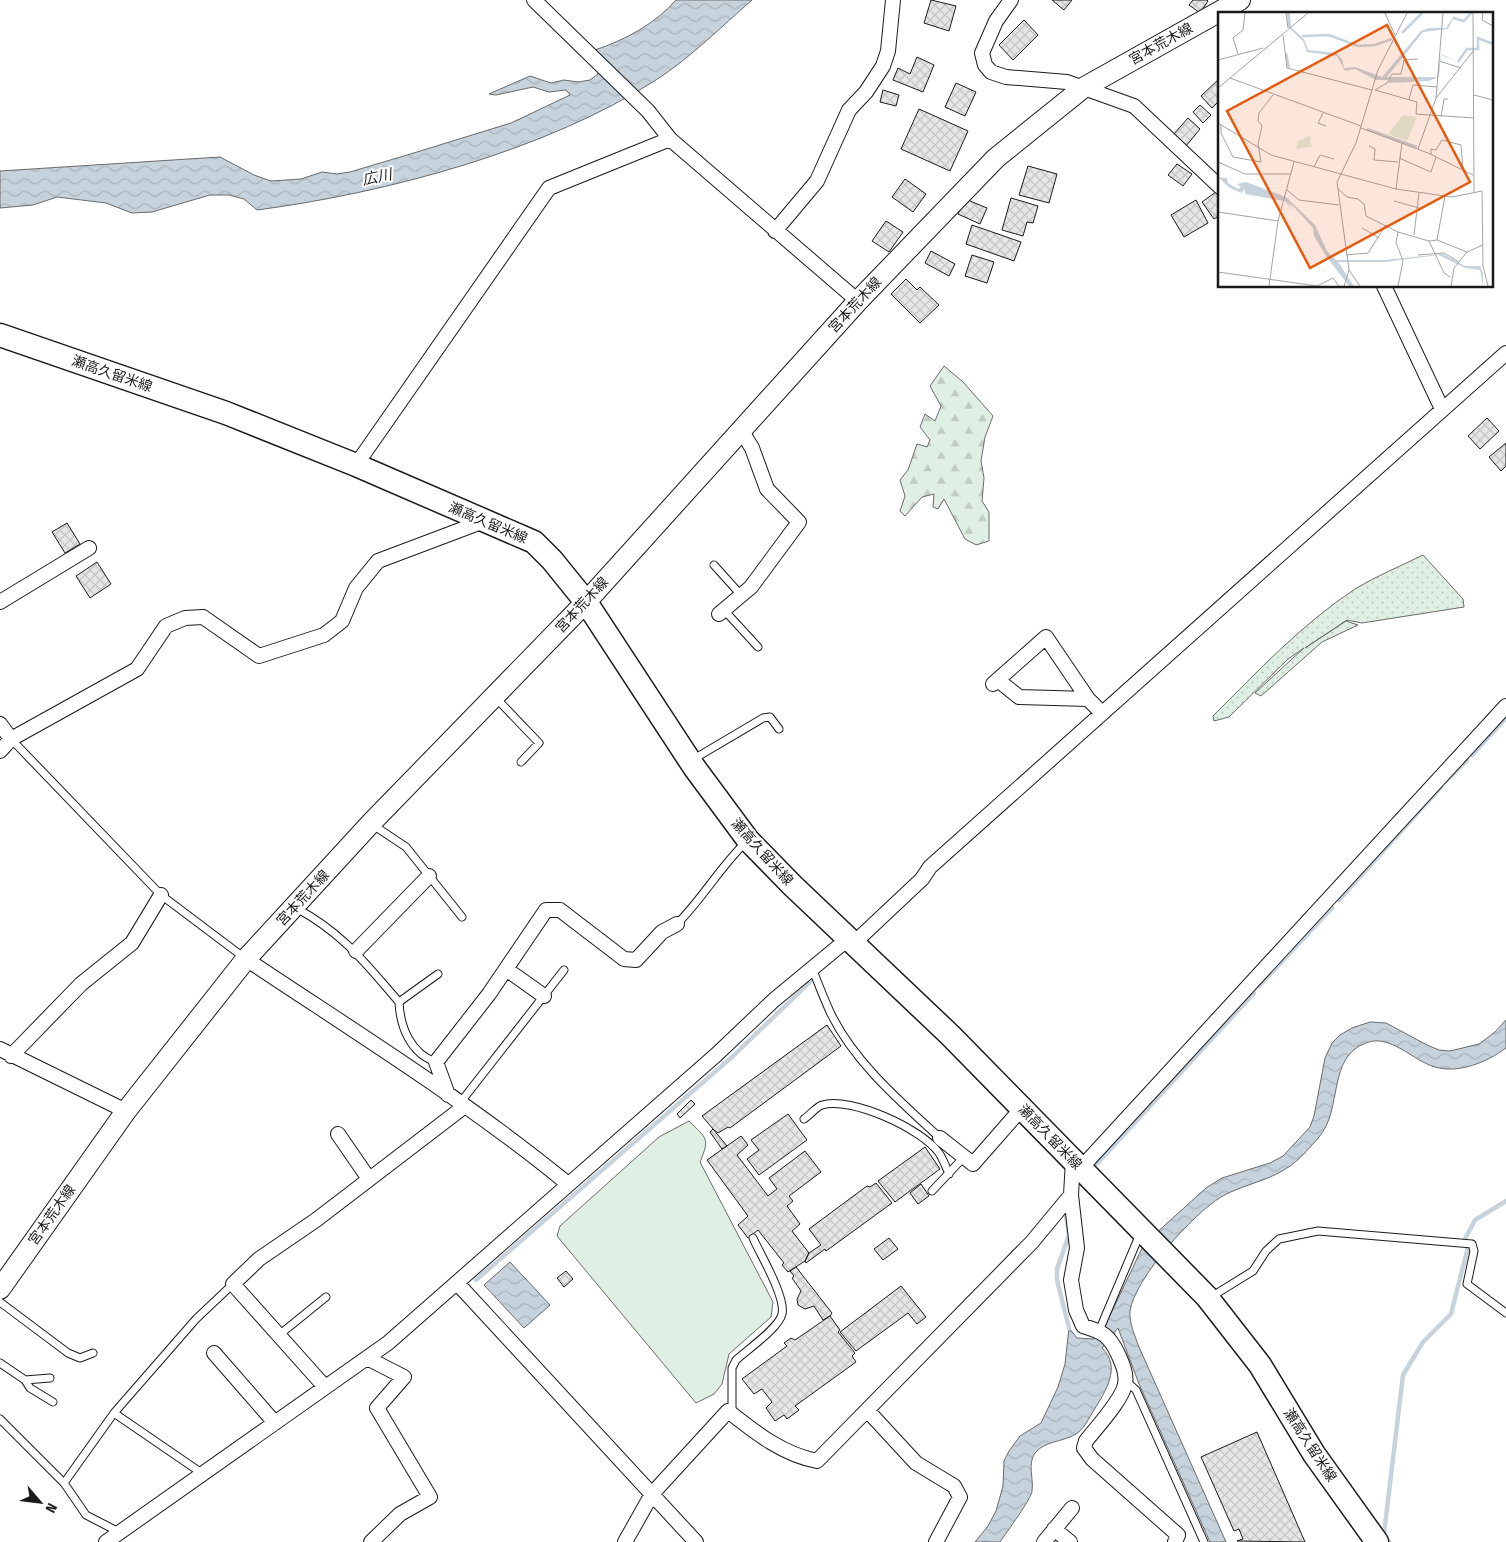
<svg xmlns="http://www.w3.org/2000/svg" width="1506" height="1542" font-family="'Fira Sans Condensed','Noto Sans JP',sans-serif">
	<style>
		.grass { fill: url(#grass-dots); stroke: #6a6a6a }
		.forest { fill: url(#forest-firs); stroke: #6a6a6a }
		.green { fill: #e0efe3; stroke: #6a6a6a }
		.water { fill: url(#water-waves); stroke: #6a6a6a }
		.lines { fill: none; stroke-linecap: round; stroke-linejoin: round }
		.stream { stroke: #c6d2dc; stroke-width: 4.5 }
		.building { fill: url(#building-cross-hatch); stroke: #1a1a1a }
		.service-casing { stroke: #1a1a1a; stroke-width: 9 }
		.minor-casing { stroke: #1a1a1a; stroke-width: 16 }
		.secondary-casing { stroke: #1a1a1a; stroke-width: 22 }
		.primary-casing { stroke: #1a1a1a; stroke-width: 25 }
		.service { stroke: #fff; stroke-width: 7 }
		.minor { stroke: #fff; stroke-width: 14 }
		.secondary { stroke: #fff; stroke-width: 20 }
		.primary { stroke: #fff; stroke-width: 22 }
		.labels { text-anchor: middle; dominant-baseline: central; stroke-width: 4; stroke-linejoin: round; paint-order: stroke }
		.street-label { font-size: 14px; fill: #1a1a1a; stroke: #fff }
		.water-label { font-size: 15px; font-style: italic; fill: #1a1a1a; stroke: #fff }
		.inset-river { fill: none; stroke: #c6d2dc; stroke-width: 2.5 }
		.inset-road { fill: none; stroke: #a3a3a3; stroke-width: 1 }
		.view { fill: #e8590c; fill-opacity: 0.15; stroke: #e8590c; stroke-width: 2.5 }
		.inset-edge { fill: none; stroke: #1a1a1a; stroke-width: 2.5 }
	</style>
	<defs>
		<pattern id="grass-dots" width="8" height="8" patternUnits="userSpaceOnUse" patternTransform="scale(1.25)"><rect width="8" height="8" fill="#e0efe3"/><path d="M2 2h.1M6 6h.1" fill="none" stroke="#c0ccc2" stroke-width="1.8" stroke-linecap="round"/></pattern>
		<pattern id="forest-firs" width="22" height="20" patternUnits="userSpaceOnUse" patternTransform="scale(1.25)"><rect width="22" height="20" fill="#e0efe3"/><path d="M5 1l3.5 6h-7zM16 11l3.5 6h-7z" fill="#c0ccc2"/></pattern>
		<pattern id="water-waves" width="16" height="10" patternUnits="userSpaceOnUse" patternTransform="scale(1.25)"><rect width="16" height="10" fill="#c6d2dc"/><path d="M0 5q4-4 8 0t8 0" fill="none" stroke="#aab4bc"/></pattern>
		<pattern id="building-cross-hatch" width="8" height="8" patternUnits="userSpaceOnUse" patternTransform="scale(1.25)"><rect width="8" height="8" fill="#e6e6e6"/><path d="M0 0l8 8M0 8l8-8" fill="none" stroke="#c5c5c5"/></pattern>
	</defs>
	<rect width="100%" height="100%" fill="#fff"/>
	<path class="grass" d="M1423,555l40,44 1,8 -102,16 -15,-3 -42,28 41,-27 12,4 -36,17 -61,54 -6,-3 49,-45 -16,11 -59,58 -15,4 -1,-5c44,-44 89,-92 142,-127 21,-13 46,-23 68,-34z"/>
	<path class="forest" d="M944,366l19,16 30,34 -8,21 -4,24 3,17 -2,23 7,11v29l-13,4 -11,-6 -21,-40 -6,10 -5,-2 1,-13 -12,3 -17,19 -5,-5 5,-15 -5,-16 8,-10 9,-26 10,3 3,-7 -10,-13 5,-13 10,7 6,-15 -11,-20z"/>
	<path class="green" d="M689,1121c18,18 21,17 11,41l73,140 -2,15 -42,37 -7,30 -8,10 -18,9 -139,-167 3,-10 99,-89z"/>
	<path class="water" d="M676,0h76c-31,27 -62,58 -96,80 -111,71 -270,113 -399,130l-13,-11 -15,-4h-19l-58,17 -20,1 -26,-10 -49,-6 -24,8 -33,3v-37l220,-14 34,18 17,6 30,-2 21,-7 15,2 13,-2 67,-20 94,-29 59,-28 -4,-5 -17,2 -16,-5 -37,8 -7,-1 41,-18 21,7 13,-3 14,2 12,-2 8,-6 -3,-24c30,-10 60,-26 81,-50z
		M1506,1020v28c-19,14 -47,26 -71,19 -22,-6 -45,-34 -69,-24 -39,14 -23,66 -47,94 -9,10 -20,24 -32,31 -21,14 -46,17 -66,29 -28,17 -86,81 -91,114 -1,12 5,25 9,36l87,195h-16l-71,-158 -21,-56 -16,20c20,19 3,44 -8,62 -5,8 -10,19 -18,24 -13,8 -32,7 -41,19 -8,12 -1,25 -3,38 0,7 -26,42 -32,51h-25l13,-16 8,-15 7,-25 1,-25 5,-10 11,-15 21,-13 17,-36 7,-23 4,-36 8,10 16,1 11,-11 40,-84 62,-56 16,-10 48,-15 13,-7 27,-29 4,-11 11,-58 7,-15 8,-8 12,-7 18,-6 16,1 41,22 12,5 11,1 29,-7 16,-12z
		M510,1262l40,43 -26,23 -40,-43z"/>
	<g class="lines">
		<path class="stream" d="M1472,755l34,-37
			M1447,780l20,-20
			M1339,900l102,-113
			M1259,986l73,-78
			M1098,1171l-4,-4 160,-174
			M1065,1209l4,26 -12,34v11l12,48
			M1465,1239l10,-19 31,-19
			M476,1280l256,-223 78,-75
			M1389,1542l-5,-8 19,-159 20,-33 28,-28 17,-67"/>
	</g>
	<path class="building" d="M931,0l25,6 -7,25 -25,-8z
		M1052,0h20l-8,10z
		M1193,0h14l1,1 -8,12 -11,-8z
		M1024,20l14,15 -25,25 -14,-15z
		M917,57l17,8 -11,27 -30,-12 5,-12 12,6z
		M1220,78v22l-8,8 -11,-12z
		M956,83l20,9 -11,24 -20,-9z
		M883,90l16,5 -3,11 -16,-4z
		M1200,105l11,10 -8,8 -10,-11z
		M919,109l49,22 -18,40 -49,-22z
		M1188,118l12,11 -14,17 -13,-11z
		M1177,164l15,10 -9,12 -15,-11z
		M1028,166l29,8 -8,29 -30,-8z
		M905,179l21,15 -13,18 -21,-15z
		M1220,189v26l-6,4 -12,-17z
		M1011,198l27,8 -5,17 -6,-1 -4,14 -21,-6z
		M965,199l22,9 -7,16 -22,-10z
		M1196,200l12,23 -24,14 -13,-22z
		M886,221l17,11 -14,20 -17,-11z
		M972,225l49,17 -7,19 -48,-17z
		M931,251l24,13 -6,12 -24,-13z
		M972,255l22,7 -7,21 -22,-7z
		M906,279l11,11 3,-3 19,18 -19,18 -29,-29z
		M1487,418l12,13 -19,18 -12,-13z
		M1506,443v23l-5,5 -12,-14z
		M67,523l13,21 -15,9 -13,-21z
		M97,562l14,22 -21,14 -14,-22z
		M827,1025l14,21 -111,82 -2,-1 -10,6 -5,-4 -11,-13z
		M691,1100l4,4 -15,14 -3,-4z
		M788,1114l19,26 -48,35 -12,-16 12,-9 -8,-10z
		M713,1129l14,17 -5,3 -12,-17z
		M741,1136l7,9 -11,10 31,41 9,-7 -8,-11 36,-27 16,21 -32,24 4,5 -6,5 13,18 -8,7 17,22 -4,8 -17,11 -6,-7 2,-2 -26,-33 -10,8 -10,-13 10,-9 -41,-56z
		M925,1147l15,22 -45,33 -17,-21z
		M876,1183l16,20 -66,48 -1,-2 -19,14 -1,-2 4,-8 12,-8 -12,-16 58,-43 3,1z
		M921,1184l8,12 -11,8 -8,-11z
		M889,1238l9,11 -15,11 -9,-11z
		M796,1267l36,46 -2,3 -7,4 -9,-14 -9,3 -7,-4 -1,-6 4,-8 -9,-13 2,-2 -4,-5z
		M566,1271l7,8 -9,8 -7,-9z
		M901,1286l25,31 -9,7 -9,-11 -52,38 -16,-19z
		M830,1316l10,14 -2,2 17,21 -3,3 4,6 -61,44 4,4 -12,9 -3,-4 -9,6 -9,-13 6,-6 -10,-13 -8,5 -12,-15 45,-33 -3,-3 7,-5 4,2z
		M1257,1432l48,110 -68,-1 6,-2 -4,-10 -5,2 -33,-74z"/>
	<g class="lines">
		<defs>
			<path id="service" d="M714,565l27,30
				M724,610l34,37
				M495,697l44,46 -18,19
				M11,739l150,156 85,64
				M692,760l71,-42 7,-1 9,12
				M373,825l33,22 56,70
				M296,908c47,25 70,56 103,94
				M677,924c26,-26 43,-57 69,-82
				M812,968c6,15 12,31 19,46 24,49 70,88 109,124
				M436,1062c-25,-8 -36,-35 -37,-60l39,-28
				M460,1103l104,-133
				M804,1119c6,-4 12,-12 18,-14 29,-9 100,24 117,48 4,6 7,14 10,21
				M932,1191l32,-34
				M1211,1297l42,-26 13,-20 13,-12 39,-8 154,13 2,7 -7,33 39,29
				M0,1302l68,51 12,5 13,-5
				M1099,1331l38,-90
				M279,1335l47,-38
				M0,1363l25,17 25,-2
				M25,1380l5,8 23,14
				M1125,1380l11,10 68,152
				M114,1413l89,61
				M732,1413v-45l4,-8c11,-10 43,-32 46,-46 4,-17 -22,-60 -29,-76
				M0,1419l64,64 22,32 33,17
				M64,1483l50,-70 82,-94 37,-35"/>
			<path id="minor" d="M534,0l114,111 22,28 188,162
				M1011,0l-15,21 -14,32 3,12 6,7 15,5 61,5 67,24 86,81
				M775,231l42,-50 32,-71 17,-18 17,-26 5,-15 5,-51
				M1384,286l58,123
				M356,465l193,-277 121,-49
				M0,602l89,-54
				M719,614l32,-27 48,-65 -32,-33 -15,-41 -11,-18
				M998,680l21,17 69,2
				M993,684l53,-47 42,62 14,14
				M0,724l11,15
				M0,751l11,-12 126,-70 29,-43 19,-8 18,-1 56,39 65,-21 18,-14 14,-33 22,-27 106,-40
				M854,943l68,-64 8,-12 576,-514
				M356,951l73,-75
				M246,959c109,73 221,142 322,225
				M506,969l38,27
				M0,1049l126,62
				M11,1056l70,-72 51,-41 29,-48
				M448,1095l-12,-33 53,-68 57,-84h14l64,49 12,1 26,-28 15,-8
				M338,1134l31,45
				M940,1138l33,26 49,-56
				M1073,1160l-2,35 6,53 -6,32 5,30 7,16c20,6 26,9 35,28 4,9 9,19 7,30 -2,15 -29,44 -39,57l-2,7 8,11 86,76 -3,7
				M1081,1168l425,-462
				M457,1283l239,259
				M214,1353l61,70
				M367,1358l37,19 -27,31 53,89 -30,17 -29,28
				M325,1387l-92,-103 26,-25 57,-39 149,-114
				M867,1410l49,53 38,23 6,11 -24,45
				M1054,1529l16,13
				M106,1542l282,-199 328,-288 58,-55 75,-62
				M625,1542l27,-48 76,-83c28,22 54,43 89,50l215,-219 39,-47
				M1044,1542l28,-34"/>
			<path id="secondary" d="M0,1289l126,-178 120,-152 125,-136 215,-221 272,-301 138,-143 87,-70 157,-88"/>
			<path id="primary" d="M0,335l226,78 130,52 178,77 18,18 34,42 108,165 54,73 45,46 157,149 257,262 53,68 54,89 63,88"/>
		</defs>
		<use href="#service" class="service-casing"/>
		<use href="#minor" class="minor-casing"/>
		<use href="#secondary" class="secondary-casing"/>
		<use href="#primary" class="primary-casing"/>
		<use href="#service" class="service"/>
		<use href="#minor" class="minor"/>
		<use href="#secondary" class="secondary"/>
		<use href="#primary" class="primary"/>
	</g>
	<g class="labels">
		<g class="street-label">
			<text transform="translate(1161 44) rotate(-29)">宮本荒木線</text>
			<text transform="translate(855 305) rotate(-47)">宮本荒木線</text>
			<text transform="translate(112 374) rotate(19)">瀬高久留米線</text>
			<text transform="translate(488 523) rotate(23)">瀬高久留米線</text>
			<text transform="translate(582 605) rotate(-47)">宮本荒木線</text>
			<text transform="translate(762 852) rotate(48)">瀬高久留米線</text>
			<text transform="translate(303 898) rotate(-47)">宮本荒木線</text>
			<text transform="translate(1050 1137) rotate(46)">瀬高久留米線</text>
			<text transform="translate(52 1215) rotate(-55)">宮本荒木線</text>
			<text transform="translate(1310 1445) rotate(57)">瀬高久留米線</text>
		</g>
		<g class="water-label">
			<text transform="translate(377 177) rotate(-12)">広川</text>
		</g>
	</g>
	<g transform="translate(1218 12)">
		<rect width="275" height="275" fill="#fff"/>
		<path d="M93,123l-1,8 3,3 -17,3 2,-8z" fill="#e0efe3"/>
		<path d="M185,103l14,2 -10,24 -19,-7z" fill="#e0efe3"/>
		<path d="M69,1h3l1,14 13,12 4,11 28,3 6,6 2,9 11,-1 27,10 39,-46 8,-3h17l10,-15 -8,16 -25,3 -36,45h50l4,-23 17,8 -17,-7 -2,22 -11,4 -39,2v-3h-13l-21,-11 -10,2 -8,-15 -30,-4 -4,-11 -15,-14zM0,165l9,1 1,5 10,6 3,-2 -4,-3 9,-2 40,15 29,28 12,26 9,9h49l58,-6 22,12h15l3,7v13l-3,-16 -15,-2 -26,-13 -54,7h-47l16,24h-5l-23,-30 -12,-20 -1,-8 -19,-21 -6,-4 5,8 -8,-10 -40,-7v-5l-4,4 -11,-5z" fill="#c6d2dc"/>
		<path class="inset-river" d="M235,6l11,3 7,-8M184,21l20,-20M84,24l27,-1 29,11M140,34l17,-1 17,-6M68,41l3,15M240,50l9,-13h11v-11l15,6M149,117l50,18"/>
		<path class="inset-road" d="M68,1l2,15M167,1l10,22M255,1l1,180M265,1l-1,7 11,6M65,23l4,33 85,22M20,42l-5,-16 10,-8 2,-17M0,48l45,-12M221,49l22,7M12,66l131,48M0,76l90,-75M157,78l42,12 -1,12 58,4M157,78l12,-7 5,-9h9l3,-14 14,-1M256,83l19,5M218,86l38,-48M191,87l4,-14 24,2M105,101l-5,10 8,3M223,105l3,-18h4M0,111l53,32 125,34 56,8 30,-6 1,75 5,20M3,113v8l12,24 28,5 -3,-18 4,-18 -4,-5 1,-8 14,-18M143,116l67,25 45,22M151,134l6,3 -1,11 24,2M200,137l18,-51 7,-85M213,142v-5l5,1 6,-10 19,5 2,25M181,146l32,14 5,-15M0,150l27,12h46M96,155l6,-12 14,4M120,177l9,8 11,2 6,5 2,12 32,16 31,9 15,32 6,4M178,177l6,-46M69,178l12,10 40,5M176,189l25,7M0,200l60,9M144,216l17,10M196,223l5,-42M219,228l8,-44M211,229l8,-1 30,12M128,243l22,-2 18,-28M200,243l26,-2 15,9M131,258l11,16M0,260l99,14 16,-8 6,8M51,274l9,-65 16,-59M126,274l5,-16 -12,-88 19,-39 22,-73 29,-57M180,274l5,-25 -7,-19 2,-10M233,274l3,-18 13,-16 16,-7"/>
		<path class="view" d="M169,13l83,157 -160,86 -83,-157z"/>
		<rect width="275" height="275" class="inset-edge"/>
	</g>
	<g transform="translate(40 1502) rotate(118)" stroke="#ffffff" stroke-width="4" paint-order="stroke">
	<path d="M0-4L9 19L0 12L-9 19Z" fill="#1a1a1a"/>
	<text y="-8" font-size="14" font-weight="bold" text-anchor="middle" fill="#1a1a1a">N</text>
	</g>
</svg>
